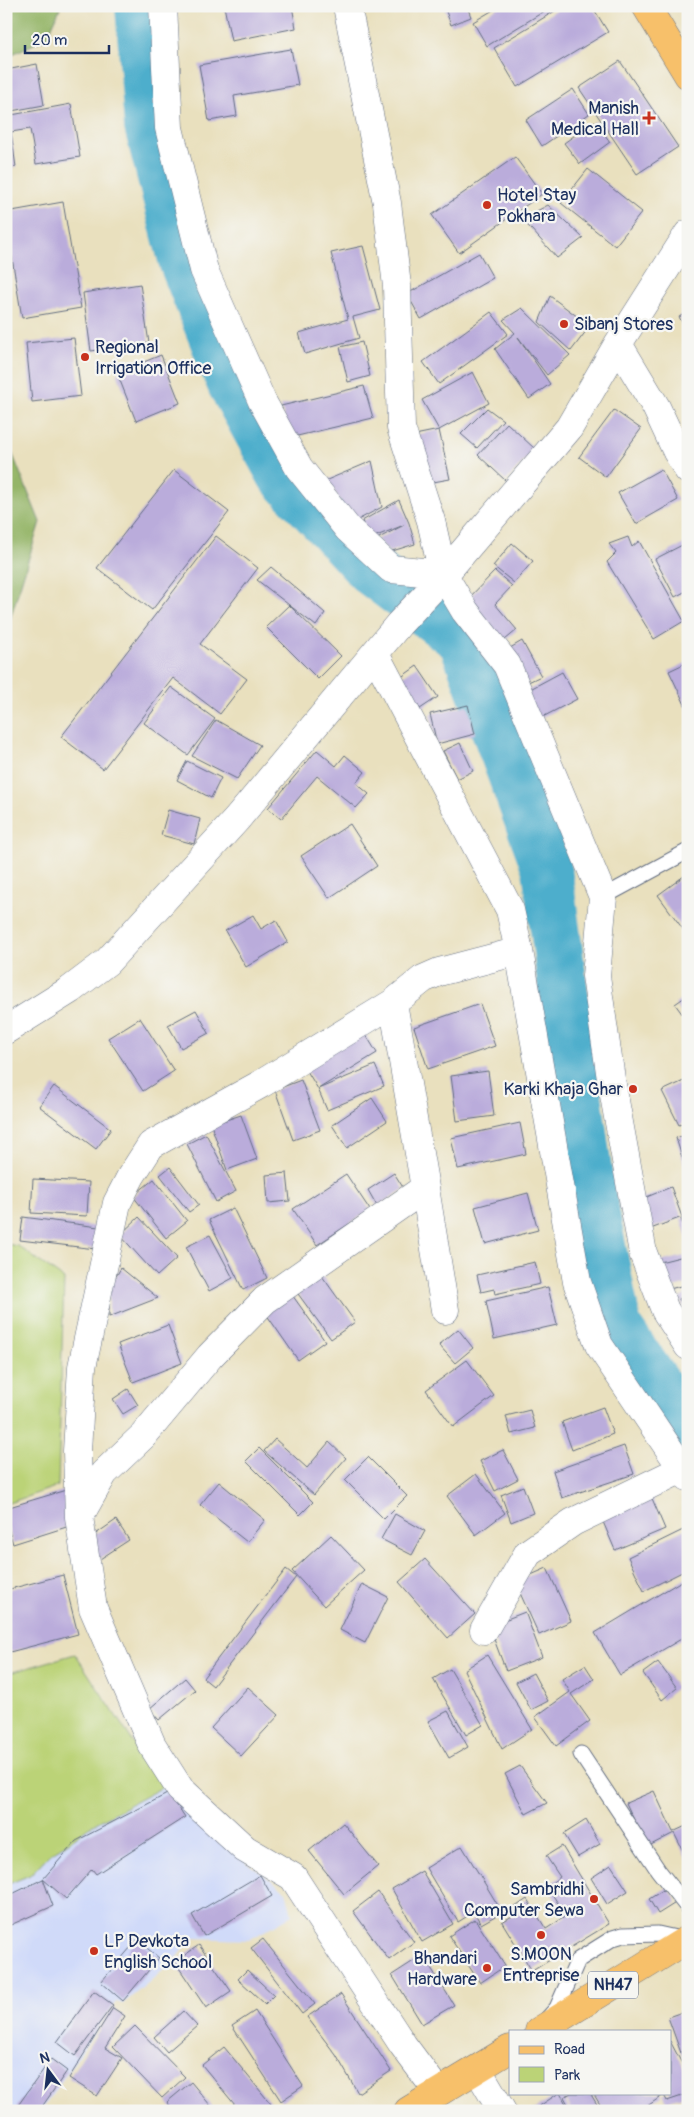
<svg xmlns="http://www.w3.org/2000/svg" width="694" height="2117" font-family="Pangolin,sans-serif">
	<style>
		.built { fill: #d0daf9 }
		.green { fill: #bbd377; stroke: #6b816a }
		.forest { fill: #94b568; stroke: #587263 }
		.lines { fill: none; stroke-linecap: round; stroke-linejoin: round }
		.river { stroke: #4daecc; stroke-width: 50 }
		.building { fill: #baacdb }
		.lane-casing { stroke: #636d80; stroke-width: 17 }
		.street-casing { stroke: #636d80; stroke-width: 29 }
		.primary-casing { stroke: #636d80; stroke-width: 29 }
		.highway-casing { stroke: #636d80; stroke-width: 29 }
		.lane { stroke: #fff; stroke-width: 15 }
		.street { stroke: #fff; stroke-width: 28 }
		.primary { stroke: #f7c06b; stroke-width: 28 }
		.highway { stroke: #f7c06b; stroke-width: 28 }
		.poi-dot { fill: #c8321e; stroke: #f6f6f2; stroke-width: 2 }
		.labels { text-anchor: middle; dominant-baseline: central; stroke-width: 4.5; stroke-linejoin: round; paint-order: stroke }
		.shield { fill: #f6f6f2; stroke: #5d6b8a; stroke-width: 1 }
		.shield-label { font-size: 16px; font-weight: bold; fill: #1b2f5e }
		.poi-label { font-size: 18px; fill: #1b2f5e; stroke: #f6f6f2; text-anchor: end }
	</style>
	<rect width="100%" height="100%" fill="#f6f6f2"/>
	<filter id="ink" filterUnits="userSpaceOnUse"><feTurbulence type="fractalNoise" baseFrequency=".02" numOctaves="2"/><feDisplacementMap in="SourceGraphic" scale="10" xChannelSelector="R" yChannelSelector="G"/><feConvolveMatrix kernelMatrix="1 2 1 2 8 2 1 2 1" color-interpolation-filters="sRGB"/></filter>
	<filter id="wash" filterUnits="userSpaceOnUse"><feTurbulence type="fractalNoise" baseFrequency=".0096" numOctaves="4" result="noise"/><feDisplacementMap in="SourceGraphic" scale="20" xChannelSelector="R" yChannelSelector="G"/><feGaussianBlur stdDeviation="1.12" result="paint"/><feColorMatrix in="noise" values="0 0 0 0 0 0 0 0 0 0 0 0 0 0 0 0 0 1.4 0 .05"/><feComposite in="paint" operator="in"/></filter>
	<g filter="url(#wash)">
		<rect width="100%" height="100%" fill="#e9e0be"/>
		<path class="built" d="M163,1787l46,48 77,56 6,24 -43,25 -57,-2 -19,24 -50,42 -7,-2 -75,109h-35v-226l24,-10 18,-19 48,-33z"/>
		<path class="green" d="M6,1244l12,2 46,33 -6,207 -52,18z
			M75,1654l88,133 -67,36 -48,33 -18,19 -24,10v-211z"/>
		<path class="forest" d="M6,6h55l-14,32 -41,19z
			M6,438l34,84 -34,110z"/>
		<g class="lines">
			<path class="river" d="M140,6l9,120 35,137 48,121 50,91 88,95 93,70 84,229 42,316 28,143 71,102"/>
		</g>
		<g id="blocks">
			<path class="building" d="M224,6h68l4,22 -65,13z
				M444,6h23l4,11 -20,8z
				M500,6h53l-66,40 -14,-24z
				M563,6h29l16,26 -91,55 -23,-39z
				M291,49l7,36 -64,11 3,20 -28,5 -10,-56z
				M620,61l58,86 -41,27 -58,-86z
				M37,64l7,41 -38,7v-42z
				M573,89l16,25 -47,32 -16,-26z
				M71,104l9,53 -44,7 -6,-35 -19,3 5,35 -10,2v-53z
				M595,121l15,21 -30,22 -16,-21z
				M515,157l27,37 -83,59 -27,-38z
				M588,169l54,43 -27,34 -54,-43z
				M63,202l18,106 -59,10 -16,-96v-10z
				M548,205l35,33 -26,20 -35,-39z
				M363,246l17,64 -27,7 6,21 -54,16 -6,-21 49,-14 -17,-66z
				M479,253l14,25 -72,41 -14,-25z
				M140,284l9,59 -58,8 -8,-58z
				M550,296l40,30 -19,25 -32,-29z
				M522,308l48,47 -23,20 -29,-38 32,47 -21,15 -34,-50 20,-16 -12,-13z
				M491,312l17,22 -69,50 -16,-22z
				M688,312v20l-9,-15z
				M74,338l7,58 -49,6 -6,-59z
				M362,342l8,34 -22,6 -8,-35z
				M161,355l19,48 -44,18 -19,-48z
				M473,372l16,31 -50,27 11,49 -28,5 -12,-48 29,-6 -17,-30z
				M364,386l9,32 -84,20 -8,-32z
				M487,408l16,12 -26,28 -16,-14z
				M614,410l27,19 -35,48 -27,-20z
				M507,423l28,26 -29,32 -28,-26z
				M372,461l10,46 -28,15 -27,-42z
				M661,469l17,31 -42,24 -18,-31z
				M174,470l55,42 -77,98 -55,-42z
				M399,500l10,23 6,21 -26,8 -12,-13 27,-14 -35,14 -7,-18z
				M216,536l42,32 -58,76 47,35 -27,35 -47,-36 -70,91 -42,-32z
				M628,537l4,10 7,-6 45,80 -30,18 -47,-77 9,-9 -7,-9z
				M688,542v48l-13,7 -20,-38z
				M512,543l21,18 -19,22 -21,-17z
				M271,567l54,46 -9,13 -59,-46z
				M495,571l17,15 -17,18 22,26 -18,15 -35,-42z
				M289,605l52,51 -23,23 -52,-52z
				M522,641l19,35 -17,8 -19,-33z
				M688,662v49l-19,-40z
				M417,666l21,31 -18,12 -20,-31z
				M562,672l15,27 -42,22 -14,-27z
				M171,687l44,32 -27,36 -44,-32z
				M468,705l7,29 -38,10 -7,-30z
				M216,720l44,25 -23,34 -45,-23z
				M460,743l13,28 -16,8 -14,-28z
				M317,750l19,16 9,-11 20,17 -9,11 13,11 -13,14 -39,-32 -36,43 -13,-11z
				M187,761l34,17 -10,20 -34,-18z
				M168,810l32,9 -6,25 -33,-9z
				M350,824l27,42 -48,32 -28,-42z
				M688,873v63l-30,-41z
				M253,915l8,14 15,-9 12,22 -42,25 -21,-36z
				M688,995v27l-13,-18z
				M480,1004l15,42 -67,23 -14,-42z
				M196,1010l13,23 -28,15 -13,-23z
				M140,1018l34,53 -31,20 -35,-53z
				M363,1030l14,23 -59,36 -14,-23z
				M375,1065l9,21 -57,24 -9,-21z
				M488,1071l6,45 -37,5 -6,-45z
				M688,1079v42l-9,4 -17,-34z
				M301,1080l19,50 -27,10 -18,-50z
				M54,1086l57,43 -15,20 -57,-43z
				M372,1098l15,23 -40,27 -15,-23z
				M241,1115l16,44 -30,11 -16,-45z
				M520,1123l6,31 -68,15 -7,-31z
				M206,1134l30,57 -20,11 -29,-58z
				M688,1134v39h-1l-11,-35z
				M170,1167l29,38 -10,7 -29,-37z
				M287,1173l3,28 -22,2 -2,-28z
				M394,1173l10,16 -27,17 -9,-16z
				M346,1174l24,36 -53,35 -24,-36z
				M33,1179l56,3 -2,34 -56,-3z
				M154,1179l33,42 -21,17 -33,-42z
				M671,1187l11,30 -34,13 -11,-29z
				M528,1193l10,37 -53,14 -10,-37z
				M233,1208l34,70 -24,12 -34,-70z
				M23,1217l83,11 -2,22 -84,-10z
				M139,1217l38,41 -20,18 -37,-41z
				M688,1217v20h-1l-6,-18z
				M210,1235l23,43 -24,13 -23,-44z
				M688,1255v29l-22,6 -6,-28z
				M535,1262l5,22 -45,10 -1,-5 -13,3 -4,-17z
				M121,1268l37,30 -49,19v-29z
				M317,1269l38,53 -24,17 -38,-52z
				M548,1287l9,38 -63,14 -8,-38z
				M290,1292l35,49 -27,19 -34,-49z
				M688,1293v21l-9,-15z
				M168,1325l14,38 -49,19 -15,-38z
				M458,1329l15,19 -18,15 -16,-18z
				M467,1360l27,36 -41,31 -27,-37z
				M128,1389l10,16 -15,9 -10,-15z
				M603,1407l10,27 -41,16 -10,-28z
				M530,1410l5,18 -24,6 -5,-18z
				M275,1439l32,29 22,-26 17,16 -32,37 -50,-44z
				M624,1446l10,28 -72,24 -9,-27z
				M259,1448l54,54 -13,13 -54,-54z
				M503,1450l15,29 -23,12 -15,-30z
				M368,1457l39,39 -23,23 -39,-39z
				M476,1474l29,39 -29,22 -29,-39z
				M219,1482l46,38 -18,22 -47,-37z
				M523,1486l10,27 -22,9 -10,-27z
				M66,1490l10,34 -63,20 -7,-23v-13z
				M651,1496l14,33 -50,21 -14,-33z
				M395,1514l30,17 -13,24 -31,-16z
				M116,1520l13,20 -29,19 -13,-19z
				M685,1529l3,5v35l-44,22 -16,-34z
				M331,1535l33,35 -40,36 -32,-35z
				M425,1559l50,55 -27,24 -49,-56z
				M547,1568l24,53 -32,14 -24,-53z
				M286,1569l10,8 -83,109 -10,-8z
				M63,1575l15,59 -72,19v-63z
				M688,1577v58l-68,40 -25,-42z
				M362,1584l26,13 -23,46 -25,-13z
				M525,1612l17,45 -36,14 -17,-45z
				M487,1655l45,74 -30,20 -38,-79z
				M658,1662l19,26 -15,12 -19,-27z
				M585,1665l9,14 -23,15 19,27 -34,25 -21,-29 35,-25 -8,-13z
				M450,1669l33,56 -17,10 -33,-56z
				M533,1673l15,28 -17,9 -15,-28z
				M185,1678l10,12 -36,30 -10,-11z
				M248,1687l31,28 -38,41 -30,-28z
				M448,1711l20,36 -19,11 -21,-37z
				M520,1766l27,37 -21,11 -21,-40z
				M654,1791l19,41 15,-7v36l-14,-28 -27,14 -21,-44z
				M169,1793l16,24 -89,57 -4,-5 -26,30 -23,-20 10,27 -47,21v-30l37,-18 33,-38z
				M586,1820l14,24 -22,13 -14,-23z
				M343,1823l35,43 -34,28 -35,-43z
				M462,1846l40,66 -21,12 -7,-12 -16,10 -32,-54z
				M562,1846l47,78 -77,47 -30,-49 12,-7 -3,-5 16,-11 19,30 20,-13 -19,-30 13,-9 -14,-21z
				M611,1865l17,26 -21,13 -16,-26z
				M422,1871l31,53 -31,18 -30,-53z
				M260,1875l12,21 -68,40 -12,-21z
				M668,1887l9,15 -19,12 -9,-15z
				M378,1892l36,50 -25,18 -36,-49z
				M475,1919l30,47 -25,17 -31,-47z
				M263,1939l52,65 -13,10 -51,-66z
				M137,1940l22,18 -36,43 -22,-19z
				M199,1945l32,46 -25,17 -31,-46z
				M423,1955l31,50 -32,19 -30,-49z
				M247,1970l27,25 -9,9 -27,-25z
				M94,1991l19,14 -38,51 -18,-14z
				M341,1994l50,77 -33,22 -22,-38 -29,-38z
				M113,2008l12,8 -20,32 17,10 -25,38 -28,-18z
				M688,2010v56l-2,1 -18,-50z
				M183,2011l14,15 -30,26 -13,-15z
				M255,2011l48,75 -22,15 -49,-75z
				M135,2026l50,51 -23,21 -49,-51z
				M670,2041l18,34v19l-21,7 -4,-8h7z
				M224,2047l47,57 -8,7h-23l-38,-46z
				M51,2059l16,12 -28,40h-25z
				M191,2082l24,29h-41l-7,-9z
				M560,2093l10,18h-38l27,-18z
				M571,2093h19l11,18h-29l-8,-14z
				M593,2093h68l1,3 -22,15h-36z"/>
		</g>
	</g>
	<g filter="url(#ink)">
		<use href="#blocks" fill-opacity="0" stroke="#636d80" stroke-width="1"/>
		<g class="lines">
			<defs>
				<path id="lane" d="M603,897l85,-46
					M581,1754l77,116 30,38
					M547,2019l10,-11 21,-48 35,-22 10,-3 35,-1 27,6"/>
				<path id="street" d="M163,6l6,122 35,142 58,131 37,67 49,61 43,40 52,5
					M347,6l40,197 10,83 4,142 30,93 12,53 22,37 42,54 96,232 -7,79 15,103 32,174 22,57 23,36
					M618,344l38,63 21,45 11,18
					M375,654l135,256 9,41 58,331 22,63 89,132
					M6,1030l64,-40 37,-28 130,-143 162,-195 31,-33 139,-163 49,-84 70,-110
					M425,1188l20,122
					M79,1517l-2,-66 5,-84 35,-164 14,-27 20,-31 110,-61 132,-81
					M484,1630l44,-77 45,-31 109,-53
					M478,2070l24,41
					M438,2092l-35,-47 -110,-168 -48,-28 -65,-60 -28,-44 -59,-137 -14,-91 25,-44 39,-37 67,-80 55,-56 160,-112 -32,-185 30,-24 16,-7 80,-21"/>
				<path id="primary" d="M646,6l42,69"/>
				<path id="highway" d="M539,2031l149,-92
					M408,2111l102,-62"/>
			</defs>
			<use href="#lane" class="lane-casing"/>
			<use href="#street" class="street-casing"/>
			<use href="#primary" class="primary-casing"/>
			<use href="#highway" class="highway-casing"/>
			<use href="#lane" class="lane"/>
			<use href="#street" class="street"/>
			<use href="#primary" class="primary"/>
			<use href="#highway" class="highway"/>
		</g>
	</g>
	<g class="poi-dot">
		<path d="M646.5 110.5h5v5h5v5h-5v5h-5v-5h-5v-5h5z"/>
		<circle cx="487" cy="205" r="5"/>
		<circle cx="564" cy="324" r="5"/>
		<circle cx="85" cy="357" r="5"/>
		<circle cx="633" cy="1089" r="5"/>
		<circle cx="594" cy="1899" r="5"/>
		<circle cx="541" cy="1935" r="5"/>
		<circle cx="94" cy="1951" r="5"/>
		<circle cx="487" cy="1968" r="5"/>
	</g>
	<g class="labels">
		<rect class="shield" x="588" y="1971.5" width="50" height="27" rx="4"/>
		<g class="shield-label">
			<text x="613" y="1985">NH47</text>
		</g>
		<g class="poi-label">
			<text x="639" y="108">Manish<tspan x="639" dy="21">Medical Hall</tspan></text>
			<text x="497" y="195" text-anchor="start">Hotel Stay<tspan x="497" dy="21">Pokhara</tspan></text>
			<text x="574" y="324" text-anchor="start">Sibanj Stores</text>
			<text x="95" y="347" text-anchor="start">Regional<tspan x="95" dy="21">Irrigation Office</tspan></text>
			<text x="623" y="1089">Karki Khaja Ghar</text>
			<text x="584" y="1889">Sambridhi<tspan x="584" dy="21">Computer Sewa</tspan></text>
			<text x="104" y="1941" text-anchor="start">LP Devkota<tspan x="104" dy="21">English School</tspan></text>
			<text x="541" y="1954" text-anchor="middle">S.MOON<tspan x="541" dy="21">Entreprise</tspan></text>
			<text x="477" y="1958">Bhandari<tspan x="477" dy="21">Hardware</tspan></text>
		</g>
	</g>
	<rect width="694" height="2117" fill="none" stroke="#f6f6f2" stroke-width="25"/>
	<rect x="509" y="2030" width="162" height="65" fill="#f6f6f2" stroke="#9ea6b7"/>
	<rect x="519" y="2046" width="25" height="8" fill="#f7c06b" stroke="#9ea6b7"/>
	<text x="554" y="2054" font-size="15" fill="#1b2f5e">Road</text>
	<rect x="519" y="2067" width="25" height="15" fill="#bbd377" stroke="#9ea6b7"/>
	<text x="554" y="2080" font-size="15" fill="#1b2f5e">Park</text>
	<g transform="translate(48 2070) rotate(345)" stroke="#f6f6f2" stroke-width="4" paint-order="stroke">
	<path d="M0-4L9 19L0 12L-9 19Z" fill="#1b2f5e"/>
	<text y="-8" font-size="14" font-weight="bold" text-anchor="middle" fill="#1b2f5e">N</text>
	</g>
	<path d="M25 45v8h84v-8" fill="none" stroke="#1b2f5e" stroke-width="2.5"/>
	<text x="32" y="45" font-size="15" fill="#1b2f5e" stroke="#f6f6f2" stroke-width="4" paint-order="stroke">20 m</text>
</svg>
